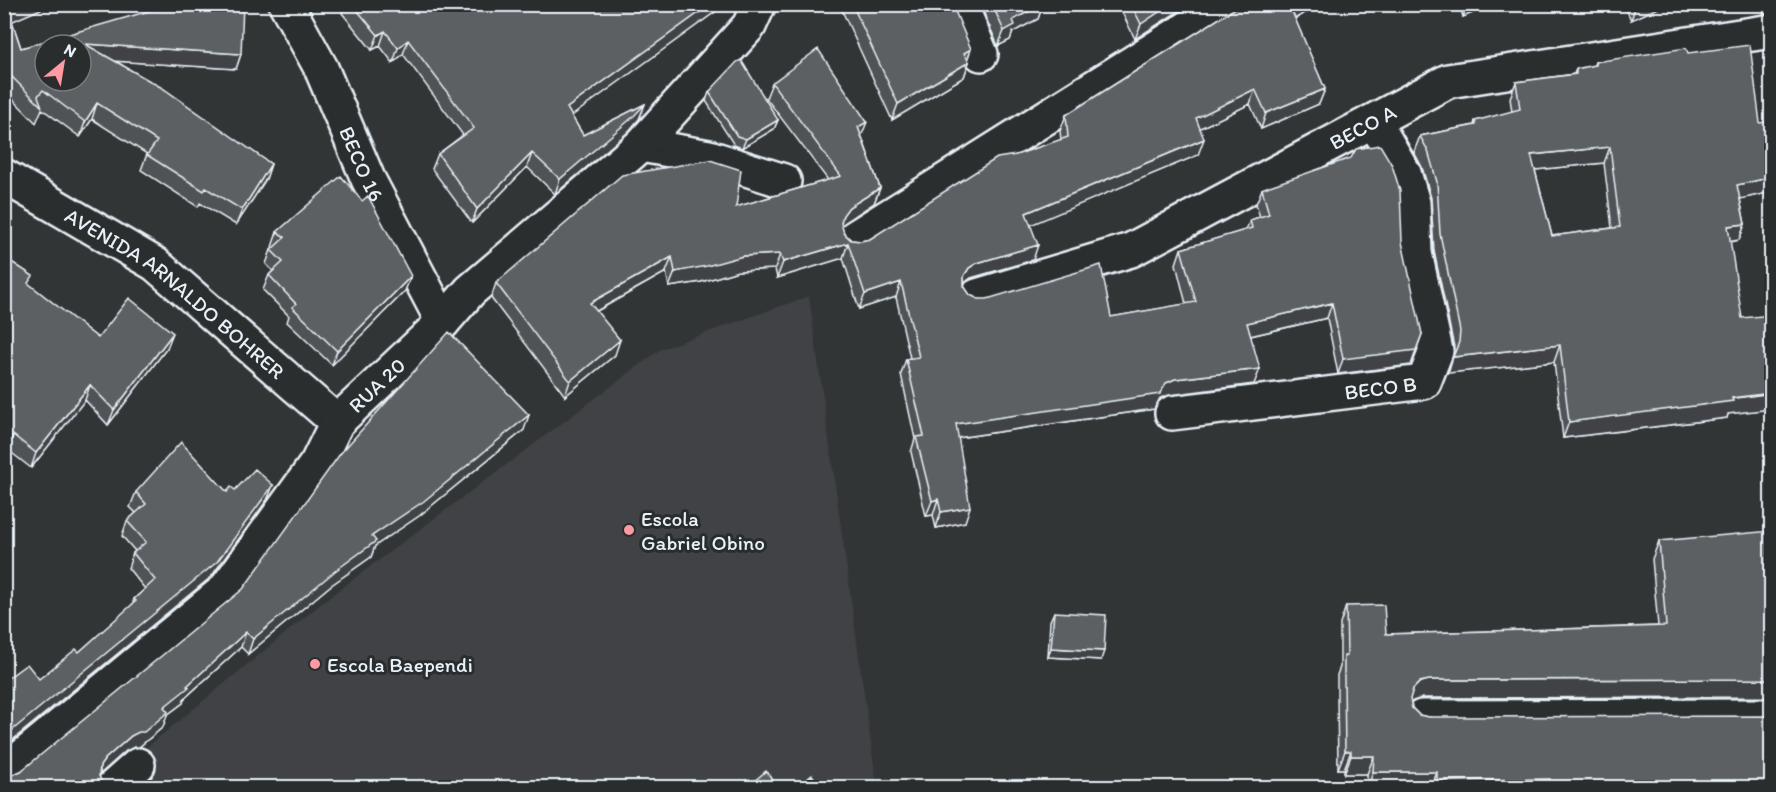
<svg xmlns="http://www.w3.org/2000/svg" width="1776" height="792" font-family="Itim,sans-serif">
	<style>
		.built { fill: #3f4244 }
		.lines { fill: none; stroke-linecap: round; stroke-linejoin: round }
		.minor-casing { stroke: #e8f1f8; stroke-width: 38 }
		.minor { stroke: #2a2d2e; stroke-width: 33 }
		.wall { fill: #4f5355; stroke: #e8f1f8; stroke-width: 1.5; fill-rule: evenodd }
		.shaded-wall { fill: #404345; stroke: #e8f1f8; stroke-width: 1.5 }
		.building { fill: #5c6063; stroke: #e8f1f8; stroke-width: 1.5; fill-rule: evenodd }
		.poi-dot { fill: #ff9aa2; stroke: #2a2d2e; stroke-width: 2 }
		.labels { text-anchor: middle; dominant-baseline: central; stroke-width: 6; stroke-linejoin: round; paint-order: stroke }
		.street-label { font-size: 21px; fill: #e8f1f8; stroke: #2a2d2e }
		.poi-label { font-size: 21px; fill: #e8f1f8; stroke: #2a2d2e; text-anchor: start }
	</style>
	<rect width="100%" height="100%" fill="#323536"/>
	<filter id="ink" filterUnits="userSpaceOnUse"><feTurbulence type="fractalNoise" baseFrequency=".0167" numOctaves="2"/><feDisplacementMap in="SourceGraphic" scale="12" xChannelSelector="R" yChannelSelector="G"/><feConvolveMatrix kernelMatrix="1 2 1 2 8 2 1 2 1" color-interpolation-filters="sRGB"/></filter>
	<g filter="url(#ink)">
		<path class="built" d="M809,296l68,491 -750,1 7,-30 194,-160 333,-249z"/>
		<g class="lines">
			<defs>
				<g id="minor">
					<path id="s1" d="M286,4l35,64 47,111 75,143"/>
					<path d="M960,4l21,50"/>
					<path d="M641,145l68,12 75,24"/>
					<path id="s2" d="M4,176l151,88 182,158"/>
					<path d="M854,238l372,-234"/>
					<path id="s3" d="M977,296l154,-46 317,-169 324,-50"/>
					<path id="s4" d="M1172,413l252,-31 12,-31 -21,-98 -2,-50 -9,-30 -30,-52"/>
					<path d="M1422,717l350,-1"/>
					<path id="s5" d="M4,772l221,-182 92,-127 20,-41 106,-100 27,-31 171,-146 108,-119 10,-22"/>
					<path d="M112,788l26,-23"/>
				</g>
			</defs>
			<use href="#minor" class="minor-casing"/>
			<use href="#minor" class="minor"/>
		</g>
		<path class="wall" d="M4,4h48l-40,17 9,27 220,6 -5,15 -120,-8 155,103 -5,15 -30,46 -36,-22 -2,4 -57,-37 6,-16 -55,-35 -12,18 -38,-28 -6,14 -32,-33z
			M345,4h381l-155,112 12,19 62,-31 -6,15 -11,13 -73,62 -28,-27 -55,56 -40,-54 6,-15 25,-19 -60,-81 -10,9 -13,-17 -8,4 -30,-37z
			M839,4h113l15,55 2,3 -5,15 -72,43z
			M980,4h63l-5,15 -25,13 -3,8 -12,6z
			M1118,4h72l-55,35z
			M1242,4h78l-25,15 30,70 -6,15 -58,25 -11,-25 -50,24 -2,27 -167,69 2,36 -62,18 -7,4v4l6,9 8,4 133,18 75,-13 -10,-40 5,-15 65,-19 4,-10 10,-3 -4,-13 6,-15 140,53 9,123 -73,9 -11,-56 -76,18 3,48 -85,11 -9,3 -6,11 -196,29 7,84 -29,6 -3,-13 -7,1 -15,-64 4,-13 -14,-65 5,-15 4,-1 -14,-61 -37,12 -16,-51 -66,20 -2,-9 -37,2 -37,11 -32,5 -3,-15 -69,39 18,44 -50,41 -74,-98 5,-15 240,-76 92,-27 -62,-82 6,-15 90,54 18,51 -6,15 -33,22 3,8 7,7 10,1 9,-2 146,-84 45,-15 -1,-9 6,-16z
			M1459,4h35l-31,13z
			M1624,4h43l-36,16z
			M1688,53l72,70 12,-2v71l-32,7 5,25 -6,16 -9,2 -2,172 -1,4 -164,20 -9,-76 -106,11 6,-16v-10l-20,-96 -3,-53 -9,-31 -8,-15 6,-16 54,-11 1,-4 37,-9 -2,-14 6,-16 58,-8 2,-5 18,-4 1,-3zM1604,163l8,65 -60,8 -17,-66z
			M709,92l69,28 -4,9 -32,19 -8,-3 -28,-44z
			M277,232l128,59 -73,74 -45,-43 2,-6 -26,-26 6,-15 4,-4 -7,-7 5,-14 2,-2 -1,-1z
			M29,285l69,53 69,10 -59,77 -23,-25 -54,68 -23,-18z
			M524,430l-105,86 -44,30 -4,11 -41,29 -82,68 -7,-7 -57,52 -1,4 -16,12 -4,12 -24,20h-5l-8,4 -26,23 -1,2 4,9 -91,-10 9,-4z
			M273,485l-6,15 -56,77 -207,170v-66l35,-2 40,-27 53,-46 2,-7 11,-10 -17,-21 5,-15 2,-2 -13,-15 5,-15 9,-8 -6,-6 6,-15h91z
			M1659,541l113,156 -350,1 -9,3 -2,2 1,5 7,7 10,2 343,71h-405v-14h-23v-5h-6l-1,-73v-21l3,-8v-43l6,-18 40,28 272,-8 -6,-67z
			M1054,612l47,48 -53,-3 2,-36z"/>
		<path class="shaded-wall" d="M21,4h31l-48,21 4,-15z
			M711,4h15l-164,119 5,-15z
			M1042,4h1l-5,15 -25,13 -3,8 -12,6 6,-15 9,-11z
			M1171,4h19l-55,35 6,-15z
			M1299,4h21l-34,20 5,-15z
			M1468,4h26l-31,13z
			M1638,4h29l-36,16 5,-15z
			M385,31l-5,15 -8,4 6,-15z
			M408,40l-5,14 -10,9 5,-15z
			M85,44l156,10 -5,15 -155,-10z
			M971,49l-5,15 -2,-11z
			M969,62l-5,15 -72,43 6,-16z
			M1255,89l-5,15 -60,29 6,-15z
			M1325,89l-6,15 -58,25 5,-16z
			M97,103l-5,16 -12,18 5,-15z
			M645,104l-6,15 -11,13 -73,62 5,-15z
			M778,120l-4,9 -32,19 4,-9z
			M867,122l-6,15 -3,-10z
			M1204,139l-6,16 -177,74 5,-16z
			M1610,147l-6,16 -79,8 6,-16z
			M532,153l-5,14 -55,56 5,-14z
			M271,164l-5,15 -30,46 6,-15z
			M1772,177v15l-41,9 6,-16z
			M880,188l-6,15 -30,20 -7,7 6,-15 6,-8z
			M1745,224l-6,16 -17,3 6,-17z
			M848,243l-5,15 -66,20 6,-16z
			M1038,245l-5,15 -62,18 -7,5v-7l5,-8 8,-5z
			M780,254l-5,15 -37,2 -37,11 -32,5 6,-15 68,-16z
			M672,257l-6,15 -82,46 6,-15z
			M411,276l-6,15 -73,74 5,-14z
			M901,282l-5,15 -37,12 6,-15z
			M1332,303l-5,15 -86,20 6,-15z
			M173,333l-6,15 -59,77 6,-15z
			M1422,334l-11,31 -73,9 5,-15z
			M620,340l-5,15 -50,41 5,-15z
			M1560,345l-6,17 -106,11 5,-16z
			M1260,369l-6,15 -85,11 -9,3 -6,11 -204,30 6,-15 210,-41 9,-4z
			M90,385l-5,15 -54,68 5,-15z
			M1772,393v16l-44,5 -1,4 -164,20 6,-16z
			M529,415l-5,15 -105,86 -44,30 -4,11 -41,29 -82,68 5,-15 119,-103z
			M13,435l-5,15 -4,4v-8z
			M273,485l-6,15 -56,77 -207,170v-10z
			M938,499l-5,16 -7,1 6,-15z
			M970,507l-5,15 -29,6 5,-16z
			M246,632l-5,15 -57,52 -1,4 -16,12 -4,12 -24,20h-5l-8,4 -26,23v-8l5,-7 59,-52z
			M1051,648l53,3 -3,9 -53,-3z
			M1772,679v18l-350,1 -9,3 -7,6 7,-18 7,-7 9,-2z
			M1345,751h6l-7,18h-6z
			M1351,756h23l-7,18h-23z
			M1373,772h64l-6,16h-63z
			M1550,779l-4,9h-112l3,-7z"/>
		<path class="building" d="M4,4h17l-13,6 13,38 152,-44h70l-2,50 -156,-10 79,45 107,75 -29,46 -36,-22 -2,3 -57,-36 10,-14 -60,-38 -12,19 -42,-32 -5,6 4,11 -38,-38zM45,45h36v36h-36z
			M352,4h359l-144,104 16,27 62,-31 -12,13 -73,62 -28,-26 -55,56 -39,-55 36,-26 -66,-88 -10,8 -13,-17 -7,4z
			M852,4h100l19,45 -7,4 5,9 -71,42z
			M992,4h50l-29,16 2,5 -11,6z
			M1131,4h40l-30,20z
			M1242,4h57l-8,5 34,80 -59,24 -11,-24 -59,29 8,21 -178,74 12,32 -61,18 -8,5 -5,8v10l6,9 8,4h9l114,-34 10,52 85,-15 -15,-53 71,-21 -2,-8 19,-6 -7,-25 2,-1 87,-30 5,-9 24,-4 12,20 8,26 2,51 20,92 -6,16 -73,9 -11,-56 -85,20 13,46 -85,10 -9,4 -6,11 -204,30 14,83 -29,5 -3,-13 -6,2 -16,-64 8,-1 -18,-77 13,-2 -18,-75 -36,12 -17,-51 -65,19 -3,-8 -37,2 -36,10 -32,6 -3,-15 -82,46 30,37 -50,41 -74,-98 126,-108 88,-15 31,10 -5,37 105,-31 -69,-93 46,-34 49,73 -9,5 22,61 -31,19 -6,8 -2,8 3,10 7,7 10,1 9,-2 127,-81 19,-3 52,-18 -2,-22z
			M1750,45l10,78 12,-2v56l-35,8 8,39 -17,2 14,92 30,-3v78l-40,5 1,3 -164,21 -9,-77 -107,12 6,-15 1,-11 -20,-97 -3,-52 -9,-31 -8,-15 56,-11 -1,-4 45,-12 -4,-27 60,-8v-5l20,-4 -1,-3 91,-14 2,5zM1610,147l10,80 -68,9 -21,-81z
			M741,60l37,60 -32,19 -9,-3 -28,-44 28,-30z
			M341,176l21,25 6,-5 43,80 -74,75 -45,-44 4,-3 -27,-29 14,-13 -12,-12 14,-13 -8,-5z
			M4,257l29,19 -5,7 70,55 31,-40 44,35 -59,77 -24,-25 -54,68 -23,-18 -9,11z
			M449,332l80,83 -105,86 -52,35 4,5 -41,30 -82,68 -7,-7 -59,54 2,1 -25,20 4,5 -24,20h-5l-8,4 -26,23 -5,7 -1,10 4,9 4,3h-103v-14l8,1 9,-4 222,-182 97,-135z
			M181,442l46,50 4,-5 4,3 20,-21 18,16 -56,77 -213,175v-56l23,-17 12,15 37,-30 3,3 57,-51 -2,-2 21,-19 -22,-27 13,-11 -19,-21 19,-17 -10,-12z
			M1772,531v148l-343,1 -9,2 -7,7 -3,10 2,9 7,7 10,2 343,-1v72h-222v-9l-113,2v-9h-64l1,-16h-23v-5h-6l-1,-73v-22h3l-1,-50 38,-1 2,29 280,-8 -7,-85z
			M1054,612l52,3 -2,36 -53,-3z
			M766,771l13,17h-33z
			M812,775l11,13h-27z"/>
	</g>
	<g class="poi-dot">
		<circle cx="629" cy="530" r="6"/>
		<circle cx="315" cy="664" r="6"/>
	</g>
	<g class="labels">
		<g class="street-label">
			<text stroke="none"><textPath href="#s3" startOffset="423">BECO A</textPath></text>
			<text stroke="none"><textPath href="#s1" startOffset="177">BECO 16</textPath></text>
			<text stroke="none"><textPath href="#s2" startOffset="208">AVENIDA ARNALDO BOHRER</textPath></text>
			<text stroke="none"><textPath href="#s5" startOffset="543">RUA 20</textPath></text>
			<text stroke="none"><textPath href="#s4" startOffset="210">BECO B</textPath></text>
		</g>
		<g class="poi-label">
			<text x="641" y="518">Escola<tspan x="641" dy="24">Gabriel Obino</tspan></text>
			<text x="327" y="664">Escola Baependi</text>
		</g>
	</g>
	<rect width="1776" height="792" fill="none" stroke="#2a2d2e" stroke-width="24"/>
	<rect x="12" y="12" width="1752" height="768" fill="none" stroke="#e8f1f8" stroke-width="2" filter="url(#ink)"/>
	<g transform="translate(63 63) rotate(30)"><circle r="28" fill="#2a2d2e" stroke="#767b7f" stroke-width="1.5"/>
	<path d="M0-4.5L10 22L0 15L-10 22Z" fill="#ff9aa2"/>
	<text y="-9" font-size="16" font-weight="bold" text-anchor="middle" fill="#e8f1f8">N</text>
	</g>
</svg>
